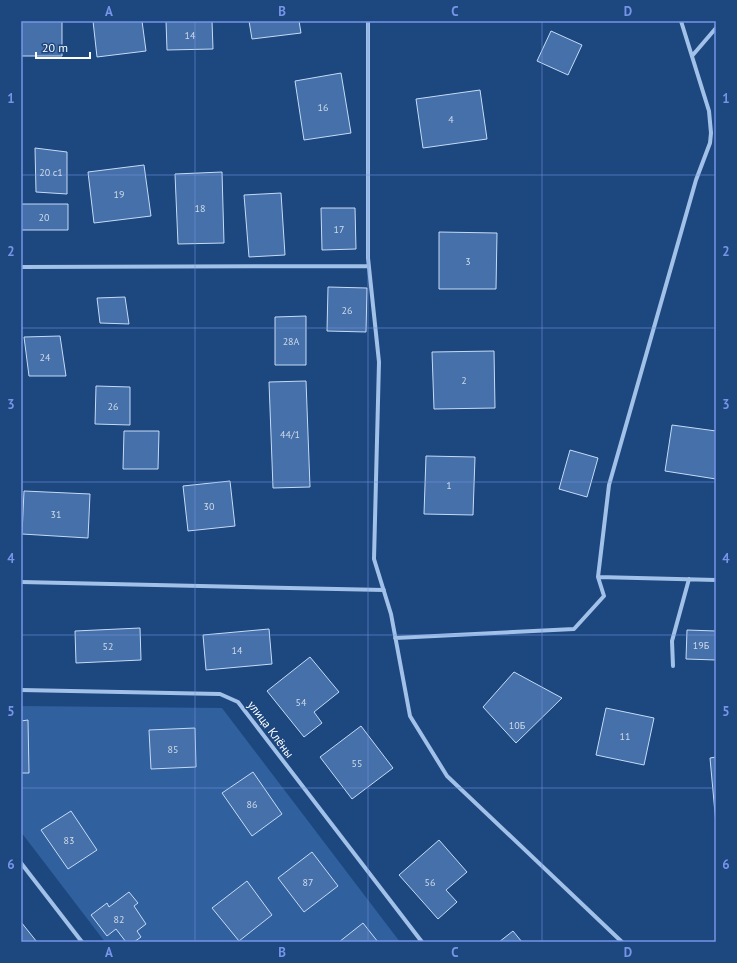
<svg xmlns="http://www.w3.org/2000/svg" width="737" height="963" font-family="'PT Sans',sans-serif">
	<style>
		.green { fill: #30609e }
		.building { fill: #4570a9; stroke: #c5dbf7 }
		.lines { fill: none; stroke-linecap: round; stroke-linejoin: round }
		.minor { stroke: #a1c1e9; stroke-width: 4 }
		.grid { fill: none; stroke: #7795e8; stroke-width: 1; stroke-opacity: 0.55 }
		.labels { text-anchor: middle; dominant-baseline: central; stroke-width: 3; stroke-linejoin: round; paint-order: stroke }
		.number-label { font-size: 10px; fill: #d0dbea }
		.street-label { font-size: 12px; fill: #fff; stroke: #1d477f }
		.neatline { fill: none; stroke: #7795e8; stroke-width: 1.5 }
		.grid-label { font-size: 13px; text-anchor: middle; font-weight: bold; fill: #7795e8 }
	</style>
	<rect width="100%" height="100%" fill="#1d477f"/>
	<path class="green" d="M21,706l201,2 178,234h-295l-84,-110z"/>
	<path class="building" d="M21,21h41v35h-41z
		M93,21h49l4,30 -49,6z
		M166,21h46l1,28 -46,1z
		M249,21h50l2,12 -49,6z
		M551,31l31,14 -14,30 -31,-14z
		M341,73l10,60 -47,7 -9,-59z
		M480,90l7,49 -64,9 -7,-49z
		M35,148l32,4v42l-31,-2z
		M144,165l7,51 -57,7 -6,-51z
		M222,172l2,71 -46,1 -3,-70z
		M281,193l4,62 -36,2 -5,-62z
		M21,204h47v26h-47z
		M321,208h34l1,41 -34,1z
		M439,232l58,1 -1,56h-57z
		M328,287l39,1 -1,44 -39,-1z
		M125,297l4,27 -29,-1 -3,-25z
		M306,316v49h-31v-48z
		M60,336l6,40h-37l-5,-39z
		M494,351l1,57 -61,1 -2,-57z
		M306,381l4,106 -37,1 -4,-106z
		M96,386l34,1v38l-35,-1z
		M672,425l44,6v48l-51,-8z
		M124,431h35l-1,38h-35z
		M570,450l28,8 -11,39 -28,-8z
		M426,456l49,1 -2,58 -49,-1z
		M230,481l5,45 -47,5 -5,-45z
		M24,491l66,3 -2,44 -66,-4z
		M140,628l1,32 -65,3 -1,-32z
		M269,629l3,35 -66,6 -3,-35z
		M687,630l29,1v29l-30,-1z
		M310,657l29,35 -25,20 8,11 -18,14 -37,-46z
		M514,672l48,26 -46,45 -33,-36z
		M606,708l48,10 -10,47 -48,-10z
		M28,720l1,53h-8v-52z
		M361,726l32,42 -41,31 -32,-42z
		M195,728l1,39 -45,2 -2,-39z
		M716,757v67l-6,-66z
		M253,772l29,42 -30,22 -30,-43z
		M71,811l26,39 -29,19 -27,-39z
		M439,840l28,32 -21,18 11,12 -19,17 -39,-44z
		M312,852l26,34 -34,26 -26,-34z
		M247,881l25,34 -33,26 -27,-33z
		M129,892l9,11 -4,3 12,18 -9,7 4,6 -7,5h-8l-10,-13 -9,7 -16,-21 16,-12 2,4z
		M21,922l16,20h-16z
		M363,923l15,19h-39z
		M513,931l9,11h-23z"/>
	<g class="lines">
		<path class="minor" d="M368,21v237l11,104 -5,197 17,55 19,102 37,60 175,166
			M692,56l24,-28
			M21,267l348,-1
			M598,577l118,3
			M21,582l363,8
			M395,638l179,-9 30,-33 -6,-19 11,-92 87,-305 14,-37 1,-10 -2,-22 -28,-90
			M673,666l-1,-25 17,-62
			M21,690l199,4 18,8 184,240
			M21,863l61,79"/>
	</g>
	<path class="grid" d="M195,21v921M368,21v921M542,21v921M21,175h695M21,328h695M21,482h695M21,635h695M21,788h695"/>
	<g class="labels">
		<g class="number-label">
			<text x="190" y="35">14</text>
			<text x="323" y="107">16</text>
			<text x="451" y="119">4</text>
			<text x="51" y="172">20 с1</text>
			<text x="119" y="194">19</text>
			<text x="200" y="208">18</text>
			<text x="44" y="217">20</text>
			<text x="339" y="229">17</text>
			<text x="468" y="261">3</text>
			<text x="347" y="310">26</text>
			<text x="291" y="341">28А</text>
			<text x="45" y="357">24</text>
			<text x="464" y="380">2</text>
			<text x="113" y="406">26</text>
			<text x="290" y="434">44/1</text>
			<text x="449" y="485">1</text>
			<text x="209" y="506">30</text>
			<text x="56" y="514">31</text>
			<text x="701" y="645">19Б</text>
			<text x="108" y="646">52</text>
			<text x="237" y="650">14</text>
			<text x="301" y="702">54</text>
			<text x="517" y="725">10Б</text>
			<text x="625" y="736">11</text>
			<text x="173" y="749">85</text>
			<text x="357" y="763">55</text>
			<text x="252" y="804">86</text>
			<text x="69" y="840">83</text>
			<text x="308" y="882">87</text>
			<text x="430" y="882">56</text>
			<text x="119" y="919">82</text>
		</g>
		<g class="street-label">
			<text transform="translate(271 729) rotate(53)">улица Клёны</text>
		</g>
	</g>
	<rect width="737" height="963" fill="none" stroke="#1d477f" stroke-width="44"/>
	<path d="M36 52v6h54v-6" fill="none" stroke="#ffffff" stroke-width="2"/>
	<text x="42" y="52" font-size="12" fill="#ffffff" stroke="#1d477f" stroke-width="3" paint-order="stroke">20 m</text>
	<rect x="22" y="22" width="693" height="919" class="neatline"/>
	<g class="grid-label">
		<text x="109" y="16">A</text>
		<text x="282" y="16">B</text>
		<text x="455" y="16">C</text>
		<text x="628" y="16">D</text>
		<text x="11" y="103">1</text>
		<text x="726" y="103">1</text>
		<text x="11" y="256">2</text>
		<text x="726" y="256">2</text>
		<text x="11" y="409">3</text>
		<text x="726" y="409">3</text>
		<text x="11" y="563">4</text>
		<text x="726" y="563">4</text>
		<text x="11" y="716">5</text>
		<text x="726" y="716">5</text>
		<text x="11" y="869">6</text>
		<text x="726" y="869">6</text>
		<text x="109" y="957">A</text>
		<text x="282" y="957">B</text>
		<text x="455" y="957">C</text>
		<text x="628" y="957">D</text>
	</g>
</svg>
